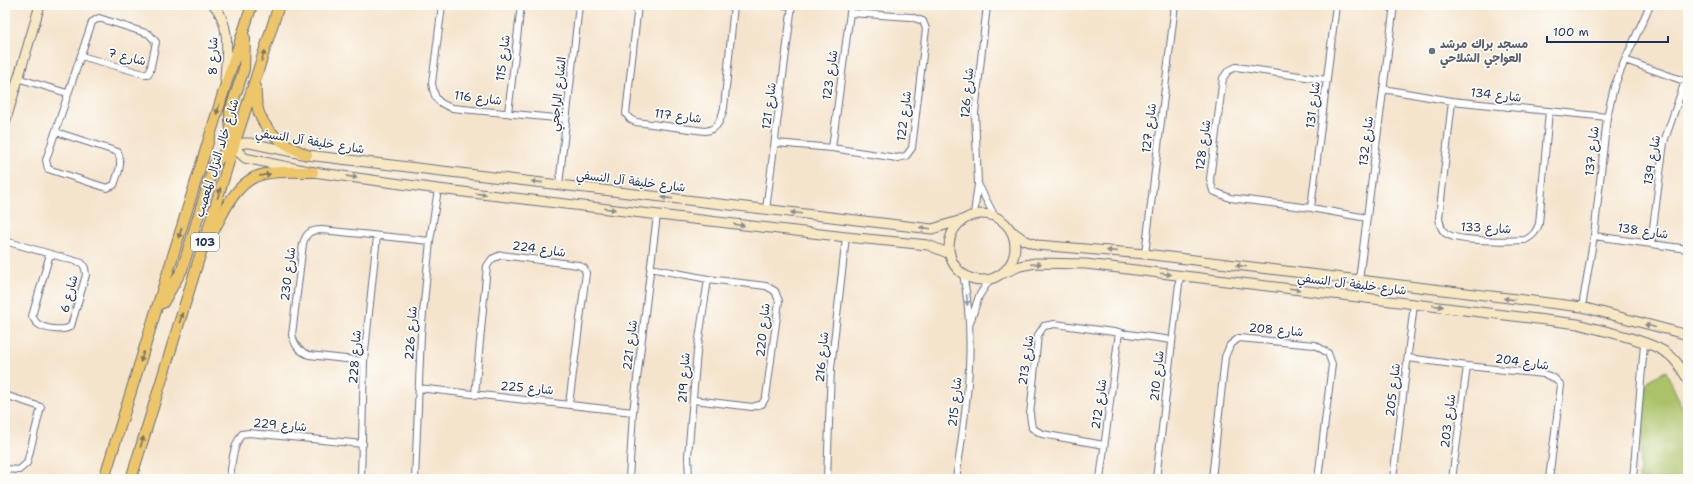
<svg xmlns="http://www.w3.org/2000/svg" width="1693" height="484" font-family="'Shantell Sans','Playpen Sans Arabic',sans-serif">
	<style>
		.green { fill: #aac267; stroke: #627862 }
		.lines { fill: none; stroke-linecap: round; stroke-linejoin: round }
		.street-casing { stroke: #676e84; stroke-width: 8 }
		.secondary-casing { stroke: #676e84; stroke-width: 11 }
		.primary-casing { stroke: #676e84; stroke-width: 12 }
		.street { stroke: #fff; stroke-width: 6 }
		.secondary { stroke: #f7e8c3; stroke-width: 9 }
		.primary { stroke: #ecc669; stroke-width: 10 }
		.oneway { fill: #797363 }
		.oneway2 { fill: #898c90 }
		.oneway3 { fill: #8d97ae }
		.worship-dot { fill: #6b7280; stroke: #fdfcf7; stroke-width: 1.5 }
		.labels { text-anchor: middle; dominant-baseline: central; stroke-width: 3.5; stroke-linejoin: round; paint-order: stroke }
		.shield { fill: #fdfcf7; stroke: #5f6c8c; stroke-width: 1 }
		.shield-label { font-size: 11px; font-weight: bold; fill: #1b2f5e }
		.worship-label { font-size: 12px; font-weight: bold; fill: #5b616d; stroke: #fdfcf7; text-anchor: start }
		.street-label { font-size: 12px; fill: #1b2f5e; stroke: #fdfcf7 }
	</style>
	<rect width="100%" height="100%" fill="#fdfcf7"/>
	<filter id="ink" filterUnits="userSpaceOnUse"><feTurbulence type="fractalNoise" baseFrequency=".025" numOctaves="2"/><feDisplacementMap in="SourceGraphic" scale="8" xChannelSelector="R" yChannelSelector="G"/><feConvolveMatrix kernelMatrix="1 2 1 2 8 2 1 2 1" color-interpolation-filters="sRGB"/></filter>
	<filter id="wash" filterUnits="userSpaceOnUse"><feTurbulence type="fractalNoise" baseFrequency=".012" numOctaves="4" result="noise"/><feDisplacementMap in="SourceGraphic" scale="16" xChannelSelector="R" yChannelSelector="G"/><feGaussianBlur stdDeviation="0.9" result="paint"/><feColorMatrix in="noise" values="0 0 0 0 0 0 0 0 0 0 0 0 0 0 0 0 0 1.4 0 .05"/><feComposite in="paint" operator="in"/></filter>
	<g filter="url(#wash)">
		<rect width="100%" height="100%" fill="#f5e4cc"/>
		<path class="green" d="M1666,371l22,49v47l-3,12h-46l7,-94 4,-6z"/>
	</g>
	<g filter="url(#ink)">
		<g class="lines">
			<defs>
				<path id="street" d="M442,5l-10,78c2,15 5,20 20,25l114,11
					M638,5l-12,109 4,5 6,3 69,9c13,-1 16,-12 19,-23l10,-103
					M784,5l8,1
					M1625,60l62,22
					M17,78l50,15
					M1327,80l-91,-13 -8,4 -5,7 -13,101 3,12 17,7 81,10 56,10
					M1383,89l69,12 155,16
					M1452,101l-13,117c1,6 2,13 8,16 11,8 64,7 78,6 8,-4 11,-8 14,-16l10,-113
					M508,113l13,-108
					M56,132l62,20c5,12 0,21 -4,33l-7,3 -59,-19 -2,-9 46,-138 7,-4 50,16 7,8 -6,29 -2,3h-4l-63,-18
					M776,143l56,5 65,10 9,-2 6,-8 14,-119 -3,-8 -12,-4 -61,-4
					M832,148l19,-143
					M978,184l16,31
					M559,185l20,-180
					M1311,208l25,-203
					M766,210l26,-205
					M974,214l4,-30 -3,-71 12,-108
					M1594,236l94,13
					M5,241l77,22 3,5 1,7 -15,51c-7,6 -26,3 -33,-2 -3,-2 -4,-5 -6,-8l18,-62
					M1651,244l13,-102 21,-61
					M1145,254l30,-249
					M650,268l58,11 58,7 9,5 4,10 -13,96 -4,7 -10,3 -58,-7
					M1359,280l35,-275
					M1582,307l12,-71 13,-119 7,-30 11,-27 25,-55
					M970,323l9,-27 11,-17
					M1408,358l59,8 77,8 10,4 7,7 -12,94
					M364,361l-55,-6c-10,-4 -14,-9 -17,-20l11,-91c3,-11 7,-14 19,-14l108,11
					M418,388l215,24
					M5,395l36,12 -14,56 -8,7 -14,-1
					M475,395l12,-129 5,-7 9,-4 77,10 6,3 2,5 -17,131
					M1104,445l-62,-11 -10,-6 -2,-13 8,-80 6,-9 11,-2 117,16
					M230,479c2,-16 2,-31 12,-45l7,-1 114,11
					M361,479l3,-118 13,-125
					M415,479l6,-145 9,-93 8,-52
					M629,479l4,-67 24,-197
					M689,479l-1,-23 9,-104 11,-73
					M827,479l4,-111 15,-131
					M956,479c10,-68 21,-137 7,-205
					M1100,479l19,-147
					M1156,479l24,-204
					M1212,479l13,-122 5,-12 9,-7 76,7 13,8 4,11 -14,115
					M1393,479l21,-175
					M1452,479l15,-113
					M1633,479l11,-135"/>
				<path id="secondary" d="M214,5c18,22 12,49 11,75
					M5,123l35,-118
					M949 247a33 33 0 1 1 66 0a33 33 0 1 1-66 0Z
					M1013,232l11,8 13,5 108,9 437,53 106,28
					M950,254l-22,-9 -82,-8 -408,-48 -125,-17 -68,-14 -12,-11 11,-4h6l57,12 625,74 30,-9
					M999,275l21,-9 15,-3 51,1 492,60c24,7 71,16 90,30 9,6 14,16 19,24"/>
				<path id="primary" d="M256,87c-3,36 20,55 51,68
					M211,236c11,-20 22,-49 44,-59 14,-7 42,-5 58,-5
					M163,303l19,-33 32,-105 9,-11 10,-7 -3,-27v-9l14,-42 1,-31
					M104,479l121,-392 27,-82
					M131,479l100,-324 48,-150"/>
			</defs>
			<use href="#street" class="street-casing"/>
			<use href="#secondary" class="secondary-casing"/>
			<use href="#primary" class="primary-casing"/>
			<use href="#street" class="street"/>
			<use href="#secondary" class="secondary"/>
			<use href="#primary" class="primary"/>
		</g>
		<defs><path id="oneway-solid" d="M-6-.8H1V-3.2L6.5 0L1 3.2V.8H-6Z"/></defs>
		<g class="oneway">
			<use href="#oneway-solid" transform="translate(263 56) rotate(-72)"/>
			<use href="#oneway-solid" transform="translate(218 109) rotate(107)"/>
			<use href="#oneway-solid" transform="translate(265 175) rotate(-11)"/>
			<use href="#oneway-solid" transform="translate(219 193) rotate(-74)"/>
			<use href="#oneway-solid" transform="translate(180 233) rotate(107)"/>
			<use href="#oneway-solid" transform="translate(181 318) rotate(-73)"/>
			<use href="#oneway-solid" transform="translate(142 357) rotate(107)"/>
			<use href="#oneway-solid" transform="translate(142 442) rotate(-73)"/>
		</g>
		<g class="oneway2">
			<use href="#oneway-solid" transform="translate(352 177) rotate(8)"/>
			<use href="#oneway-solid" transform="translate(537 182) rotate(-174)"/>
			<use href="#oneway-solid" transform="translate(481 194) rotate(7)"/>
			<use href="#oneway-solid" transform="translate(667 198) rotate(-173)"/>
			<use href="#oneway-solid" transform="translate(610 209) rotate(7)"/>
			<use href="#oneway-solid" transform="translate(796 213) rotate(-173)"/>
			<use href="#oneway-solid" transform="translate(739 225) rotate(7)"/>
			<use href="#oneway-solid" transform="translate(925 228) rotate(-173)"/>
			<use href="#oneway-solid" transform="translate(1112 251) rotate(-175)"/>
			<use href="#oneway-solid" transform="translate(1036 264) rotate(-4)"/>
			<use href="#oneway-solid" transform="translate(1241 266) rotate(-173)"/>
			<use href="#oneway-solid" transform="translate(1166 274) rotate(7)"/>
			<use href="#oneway-solid" transform="translate(1295 289) rotate(7)"/>
			<use href="#oneway-solid" transform="translate(1509 299) rotate(-173)"/>
			<use href="#oneway-solid" transform="translate(1438 306) rotate(7)"/>
			<use href="#oneway-solid" transform="translate(1650 326) rotate(-165)"/>
		</g>
		<use class="oneway3" href="#oneway-solid" transform="translate(967 300) rotate(86)"/>
	</g>
	<circle class="worship-dot" cx="1432" cy="51" r="4"/>
	<g class="labels">
		<rect class="shield" x="191" y="233" width="28" height="18" rx="3"/>
		<g class="shield-label">
			<text x="205" y="242">103</text>
		</g>
		<g class="worship-label">
			<text x="1440" y="44">مسجد براك مرشد<tspan x="1440" dy="14">العواجي الشلاحي</tspan></text>
		</g>
		<g class="street-label">
			<text transform="translate(213 56) rotate(-89)">شارع 8</text>
			<text transform="translate(127 57) rotate(14)">شارع 7</text>
			<text transform="translate(503 58) rotate(-83)">شارع 115</text>
			<text transform="translate(830 75) rotate(-82)">شارع 123</text>
			<text transform="translate(967 93) rotate(-85)">شارع 126</text>
			<text transform="translate(558 94) rotate(-84)">الشارع الراجحي</text>
			<text transform="translate(1496 95) rotate(6)">شارع 134</text>
			<text transform="translate(478 98) rotate(7)">شارع 116</text>
			<text transform="translate(1313 105) rotate(-83)">شارع 131</text>
			<text transform="translate(769 106) rotate(-83)">شارع 121</text>
			<text transform="translate(678 116) rotate(7)">شارع 117</text>
			<text transform="translate(904 116) rotate(-83)">شارع 122</text>
			<text transform="translate(1149 128) rotate(-83)">شارع 127</text>
			<text transform="translate(310 141) rotate(9)">شارع خليفة آل النسفي</text>
			<text transform="translate(1366 141) rotate(-83)">شارع 132</text>
			<text transform="translate(1203 145) rotate(-82)">شارع 128</text>
			<text transform="translate(1592 151) rotate(-84)">شارع 137</text>
			<text transform="translate(217 158) rotate(-73)">شارع خالد النزال المعصب</text>
			<text transform="translate(1652 160) rotate(-80)">شارع 139</text>
			<text transform="translate(631 181) rotate(7)">شارع خليفة آل النسفي</text>
			<text transform="translate(1486 228) rotate(3)">شارع 133</text>
			<text transform="translate(1643 231) rotate(8)">شارع 138</text>
			<text transform="translate(539 249) rotate(8)">شارع 224</text>
			<text transform="translate(288 274) rotate(-83)">شارع 230</text>
			<text transform="translate(1352 284) rotate(7)">شارع خليفة آل النسفي</text>
			<text transform="translate(69 294) rotate(-75)">شارع 6</text>
			<text transform="translate(763 330) rotate(-84)">شارع 220</text>
			<text transform="translate(1276 330) rotate(5)">شارع 208</text>
			<text transform="translate(411 333) rotate(-86)">شارع 226</text>
			<text transform="translate(630 345) rotate(-83)">شارع 221</text>
			<text transform="translate(355 357) rotate(-86)">شارع 228</text>
			<text transform="translate(822 357) rotate(-85)">شارع 216</text>
			<text transform="translate(1026 360) rotate(-82)">شارع 213</text>
			<text transform="translate(1522 362) rotate(8)">شارع 204</text>
			<text transform="translate(1157 376) rotate(-84)">شارع 210</text>
			<text transform="translate(684 378) rotate(-86)">شارع 219</text>
			<text transform="translate(527 388) rotate(5)">شارع 225</text>
			<text transform="translate(1393 390) rotate(-83)">شارع 205</text>
			<text transform="translate(955 402) rotate(-84)">شارع 215</text>
			<text transform="translate(1099 404) rotate(-82)">شارع 212</text>
			<text transform="translate(1448 421) rotate(-83)">شارع 203</text>
			<text transform="translate(280 425) rotate(5)">شارع 229</text>
		</g>
	</g>
	<rect width="1693" height="484" fill="none" stroke="#fdfcf7" stroke-width="20"/>
	<path d="M1547 36v6h121v-6" fill="none" stroke="#1b2f5e" stroke-width="2"/>
	<text x="1553" y="36" font-size="12" fill="#1b2f5e" stroke="#fdfcf7" stroke-width="3" paint-order="stroke">100 m</text>
</svg>
